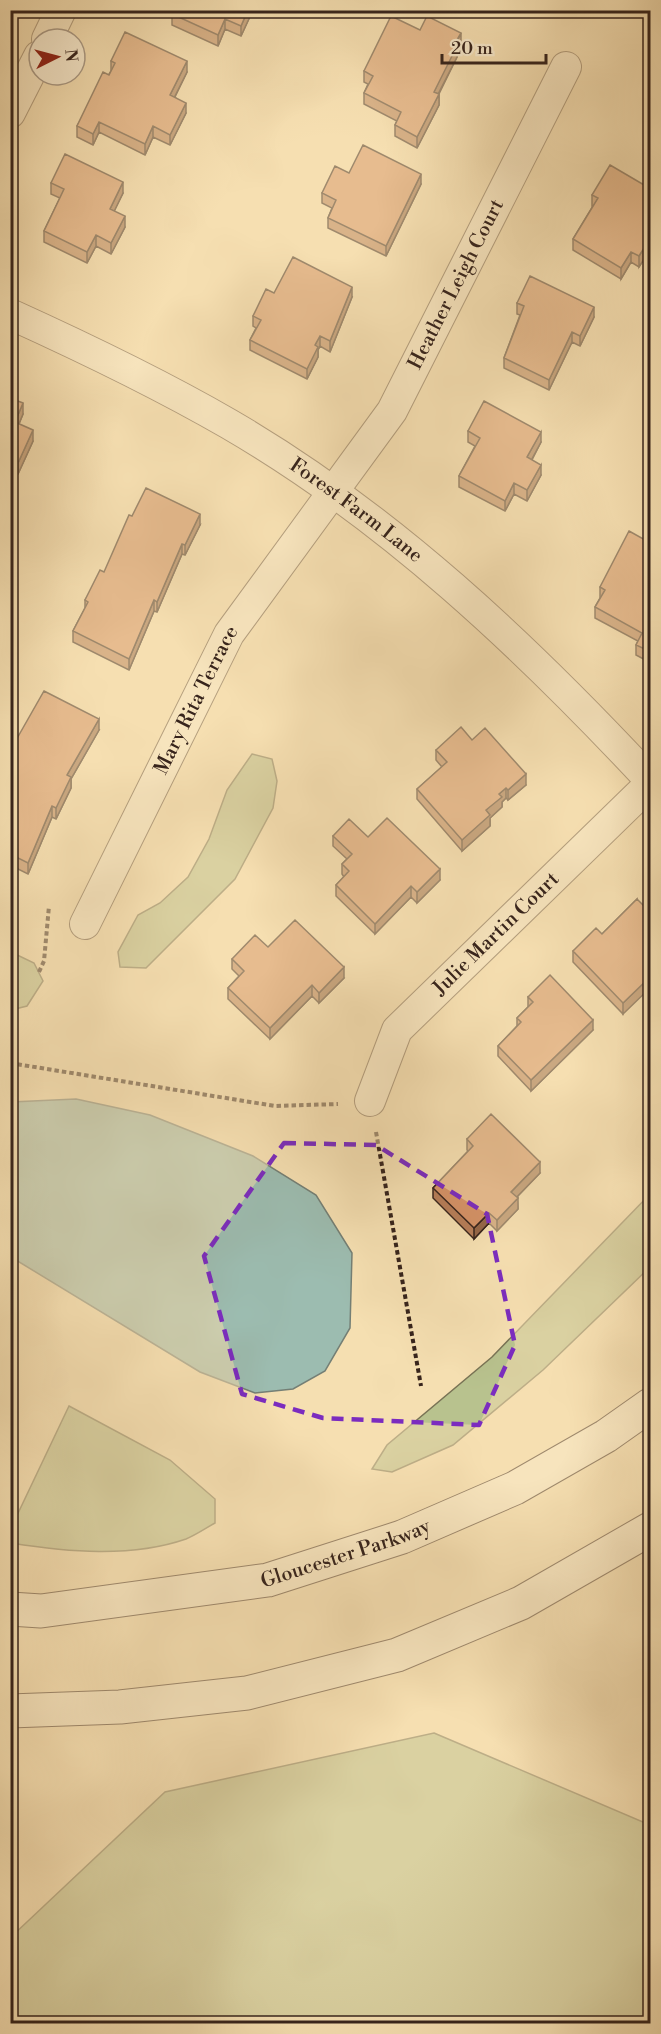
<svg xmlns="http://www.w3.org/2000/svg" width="661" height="2034" font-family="'Libre Bodoni',serif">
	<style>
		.green { fill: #b8c28e; stroke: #787355; stroke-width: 1.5 }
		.water { fill: #9cbcb0; stroke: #747f75; stroke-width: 1.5 }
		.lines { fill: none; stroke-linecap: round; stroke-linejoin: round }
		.minor-casing { stroke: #665341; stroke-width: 32 }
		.secondary-casing { stroke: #37241c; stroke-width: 35 }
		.path { stroke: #37241c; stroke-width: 4; stroke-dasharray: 4.5 3; stroke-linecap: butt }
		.minor { stroke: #f8eacc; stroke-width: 30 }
		.secondary { stroke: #f8eacc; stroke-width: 33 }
		.wall { fill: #b77e59; stroke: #37241c; stroke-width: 1.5 }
		.shaded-wall { fill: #956648; stroke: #37241c; stroke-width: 1.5 }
		.building { fill: #d59267; stroke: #37241c; stroke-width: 1.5 }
		.marked { fill: none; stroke: #7b2cbf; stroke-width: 4.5; stroke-dasharray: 12 8; stroke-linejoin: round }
		.labels { text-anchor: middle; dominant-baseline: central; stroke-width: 4.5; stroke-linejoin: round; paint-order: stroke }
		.street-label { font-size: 20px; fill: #37241c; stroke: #f8eacc }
	</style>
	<rect width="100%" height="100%" fill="#f5dfb1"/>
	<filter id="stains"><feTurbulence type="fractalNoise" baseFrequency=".00333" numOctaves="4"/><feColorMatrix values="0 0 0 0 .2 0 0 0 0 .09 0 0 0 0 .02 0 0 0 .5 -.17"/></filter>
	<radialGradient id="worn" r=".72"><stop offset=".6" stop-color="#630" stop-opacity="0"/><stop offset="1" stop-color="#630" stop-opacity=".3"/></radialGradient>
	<path class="green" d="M252,754l20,5 5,22 -4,27 -38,71 -89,89 -26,-1 -2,-15 20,-37 22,-12 28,-26 21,-38 18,-49z
		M11,952l23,11 9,18 -16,25 -16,4z
		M650,1194v73l-107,103 -90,75 -61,27 -20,-3 15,-24 105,-88z
		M69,1406l101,54 45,39v24c-9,5 -19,12 -29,16 -55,19 -119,13 -175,4v-15z
		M434,1733l216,92v198h-639v-86l154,-145z"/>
	<path class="water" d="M76,1099l74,16 103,41 63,39 36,58 -2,75 -25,43 -32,18 -38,4 -55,-21 -189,-115v-155z"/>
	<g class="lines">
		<defs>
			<g id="minor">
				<path d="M47,39l14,-29"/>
				<path d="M10,113l29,-57"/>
				<path id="s1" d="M10,314c75,34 148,69 219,110 160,93 296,222 421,356"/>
				<path id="s2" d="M85,924l144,-290 163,-223 174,-344"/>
				<path id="s3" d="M370,1101l27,-71 253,-246"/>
			</g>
			<g id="secondary">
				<path id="s4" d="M10,1609l31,2 227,-31 134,-43 113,-49 91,-52 44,-31"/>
				<path d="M10,1711l110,-4 127,-14 150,-38 124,-52 129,-74"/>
			</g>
		</defs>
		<use href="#minor" class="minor-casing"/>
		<use href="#secondary" class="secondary-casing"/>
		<path class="path" d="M39,972l5,-11 5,-55
			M10,1063l265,43 63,-2
			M376,1132l45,254"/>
		<use href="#minor" class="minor"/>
		<use href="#secondary" class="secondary"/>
	</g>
	<path class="wall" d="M253,10l-12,26 -16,-7 -7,17 -46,-21v-11z
		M420,30l41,13 -4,7v7l-18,37v11l-22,43 -22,-12v-11l2,-4 -33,-17v-11l4,-9 -4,-2v-11z
		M111,61l76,11 -12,25 11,16 -16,32 -17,-8 -8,18 -46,-23 -6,13 -16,-8v-11l34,-55z
		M349,173l72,11 -35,72 -58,-28v-10l4,-10 -10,-5v-10z
		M51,183l72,10 -9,18 11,16 -14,27 -15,-8 -9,17 -43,-21v-11l16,-33 -9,-4z
		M651,189v59l-12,19 -8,-5 -10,17 -48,-29v-11l20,-33h-1v-11z
		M352,297l-22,55 -10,-6 -2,4v7l-11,22 -57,-29v-10l6,-12 -3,-2v-10z
		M517,303l77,14 -14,29 -8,-4 -23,48 -45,-22v-10l16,-43 -3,-1z
		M10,398l13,16 -4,10 14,17 -15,33 -8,-4z
		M468,431l73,11 -9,18 9,15 -14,26 -13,-7 -9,17 -46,-24v-11l16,-30 -7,-4z
		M200,525l-15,30 -3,-1 -25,58 -3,-1 -25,59 -56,-28v-11l12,-23v-8l19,-28z
		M651,534v129l-15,-8v-10l2,-4 -43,-23v-11l5,-9v-11z
		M99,730l-28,49v9l-15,31 -4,-2 -24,57 -18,-9 1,-116z
		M472,740l54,45 -18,15 -2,-2 -4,4v5l-12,11v8l-28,25 -45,-52v-10l25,-22 -6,-7v-10z
		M333,836l35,1 72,43 -23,23 -6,-6 -36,37 -39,-38v-11l8,-8 -2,-3v-10l5,-5 -14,-13z
		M637,899l-14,115 -50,-52v-11l29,-17z
		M268,947l76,31 -25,25 -7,-7 -42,43 -42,-40v-11l11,-12 -7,-7v-10z
		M528,997l65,33 -62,61 -33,-35v-10l19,-20v-8l11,-11z
		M467,1139l73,34 -23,24 1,12 -21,22 -8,-8 -15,16 -41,-41v-10l35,-37 -1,-1z"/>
	<path class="shaded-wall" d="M248,10h5l-12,26v-10z
		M225,19v10l-7,17v-11z
		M461,33v10l-4,7v7l-23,45v-10z
		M187,61v11l-17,34v-11z
		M439,94v11l-22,43v-11z
		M186,103v10l-16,32v-10z
		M99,122v10l-6,13v-11z
		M153,126v11l-8,18v-11z
		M421,174v10l-35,72v-10z
		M123,182v11l-13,27v-11z
		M125,216v11l-14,27v-11z
		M96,235v11l-9,17v-11z
		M651,237v11l-12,19v-11z
		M631,252v10l-10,17v-11z
		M352,287v10l-22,55v-11z
		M594,307v10l-14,29v-10z
		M572,332v10l-23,48v-10z
		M320,336v10l-2,4v7l-11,22v-10l8,-24z
		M23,403v11l-8,19v-11z
		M33,430v11l-15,33v-11z
		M541,432v10l-14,26v-11z
		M541,465v10l-14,26v-11z
		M514,483v11l-9,17v-10z
		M200,514v11l-15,30v-10z
		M182,544v10l-25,58v-10z
		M154,600v11l-25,59v-11z
		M99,719v11l-28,49v9l-15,31v-11l11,-33z
		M526,774v11l-18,15v-10z
		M506,788v10l-4,4v5l-12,11v8l-28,25v-11l37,-46z
		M52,806v11l-24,57v-11z
		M440,869v11l-23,23v-11z
		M411,886v11l-36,37v-10z
		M344,967v11l-25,25v-10z
		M651,976v11l-28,27v-11z
		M312,985v11l-42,43v-11z
		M593,1020v10l-62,61v-11z
		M540,1162v11l-29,30v-11z
		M518,1198v11l-21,22v-11z
		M489,1213v10l-15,16v-11z"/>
	<path class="building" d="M173,10h75l-7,16 -16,-7 -7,16 -46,-21z
		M391,16l29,14 7,-14 34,17 -7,12 3,1 -23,46 5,2 -22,43 -22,-12 6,-13 -37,-19 9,-17 -9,-5z
		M125,32l62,29 -17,34 16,8 -16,32 -17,-9 -8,18 -46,-22 -6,12 -16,-8 26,-54 6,3 6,-12 -4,-2z
		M363,145l58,29 -35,72 -58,-28 8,-18 -14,-7 13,-27 14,7z
		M65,154l58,28 -13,27 15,7 -14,27 -15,-8 -9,17 -43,-21 20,-42 -13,-6z
		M610,165l41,24v48l-12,19 -8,-4 -10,16 -48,-29 25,-41 -6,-3z
		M293,257l59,30 -22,54 -10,-5 -5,9 3,2 -11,22 -57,-29 11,-20 -8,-4 13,-27 8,4z
		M530,276l64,31 -14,29 -8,-4 -23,48 -45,-22 20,-52 -7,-3z
		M10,398l13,5 -8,19 18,8 -15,33 -8,-3z
		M484,401l57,31 -14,25 14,8 -14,25 -13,-7 -9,18 -46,-25 21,-38 -12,-7z
		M146,488l54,26 -15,31 -3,-1 -25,58 -3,-2 -25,59 -56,-28 15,-29 -3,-2 15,-30 4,2 25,-57 3,1z
		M629,531l16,9 3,-7 3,1v118l-15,-7 6,-12 -47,-26 10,-17 -5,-3z
		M44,691l55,28 -32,56 4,2 -15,31 -4,-2 -24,57 -18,-9v-95l5,-7 -4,-3z
		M461,727l11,13 13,-12 41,46 -18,16 -2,-2 -7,6 3,3 -16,13 4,5 -28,25 -45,-51 30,-27 -11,-12z
		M387,818l53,51 -23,23 -6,-6 -36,38 -39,-39 13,-14 -7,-7 10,-10 -19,-18 16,-17 19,18z
		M637,899l14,14v63l-28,27 -50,-52 23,-23 6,6z
		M295,920l49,47 -25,26 -7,-8 -42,43 -42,-40 16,-17 -12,-12 23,-24 13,12z
		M550,975l43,45 -62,60 -33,-34 23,-24 -4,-4 16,-16 -5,-5z
		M491,1114l49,48 -29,30 7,6 -21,22 -8,-7 -15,15 -41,-40 40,-42 -6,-7z"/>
	<path d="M0 0H661V2034H0ZM284,1143l92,2 111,69 28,131 -36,80 -156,-7 -81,-24 -38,-138z" fill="#f5dfb1" fill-opacity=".55" fill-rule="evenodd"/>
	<path class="marked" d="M284,1143l92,2 111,69 28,131 -36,80 -156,-7 -81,-24 -38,-138z"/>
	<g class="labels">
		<g class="street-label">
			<text stroke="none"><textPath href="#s2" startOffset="742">Heather Leigh Court</textPath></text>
			<text stroke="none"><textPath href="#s1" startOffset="399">Forest Farm Lane</textPath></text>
			<text stroke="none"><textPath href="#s2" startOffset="250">Mary Rita Terrace</textPath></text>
			<text stroke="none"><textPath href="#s3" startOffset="214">Julie Martin Court</textPath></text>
			<text stroke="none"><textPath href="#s4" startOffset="342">Gloucester Parkway</textPath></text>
		</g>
	</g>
	<rect width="661" height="2034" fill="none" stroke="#f5dfb1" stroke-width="36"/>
	<rect x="12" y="12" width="637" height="2010" fill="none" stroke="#37241c" stroke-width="3"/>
	<rect x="18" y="18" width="625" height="1998" fill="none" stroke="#37241c" stroke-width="1.5"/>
	<g transform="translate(57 57) rotate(84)"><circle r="28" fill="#f8eacc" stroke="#ab9b86" stroke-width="1.5"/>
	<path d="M0-4.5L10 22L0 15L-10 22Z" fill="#8f2418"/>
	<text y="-9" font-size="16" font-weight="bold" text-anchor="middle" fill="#37241c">N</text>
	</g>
	<path d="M442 54v9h104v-9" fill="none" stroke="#37241c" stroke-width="3"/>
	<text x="451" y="54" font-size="18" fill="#37241c" stroke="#f8eacc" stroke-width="4.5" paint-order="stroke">20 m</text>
	<rect width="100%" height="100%" filter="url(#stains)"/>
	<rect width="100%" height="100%" fill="url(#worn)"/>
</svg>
